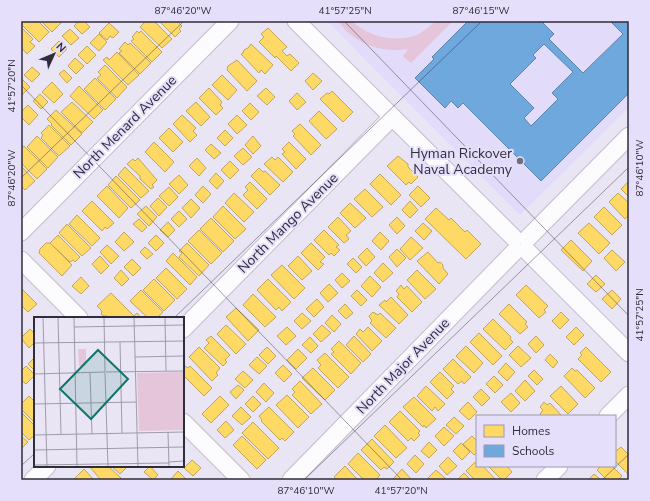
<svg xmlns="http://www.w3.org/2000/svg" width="650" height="501" font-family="'Nunito Sans',sans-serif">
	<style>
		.built { fill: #e2dbf9 }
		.green { fill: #e4c5da }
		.homes { fill: #ffd966; stroke: #c1a559 }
		.schools { fill: #6fa8dc; stroke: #5c83ab; fill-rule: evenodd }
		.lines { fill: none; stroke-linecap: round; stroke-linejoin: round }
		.minor-casing { stroke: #c2becc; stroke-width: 19 }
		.minor { stroke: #fcfbfe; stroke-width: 17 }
		.ticks { fill: none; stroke: #302d3a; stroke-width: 1; stroke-opacity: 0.45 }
		.poi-dot { fill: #716d7b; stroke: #e6dffb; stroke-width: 1.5 }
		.labels { text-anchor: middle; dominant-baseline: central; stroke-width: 4; stroke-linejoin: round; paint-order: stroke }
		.street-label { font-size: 14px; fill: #302d3a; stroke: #e6dffb }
		.poi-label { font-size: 14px; fill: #302d3a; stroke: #e6dffb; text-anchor: end }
		.inset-road { fill: none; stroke: #a09baa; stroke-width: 1 }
		.view { fill: #0f766e; fill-opacity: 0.15; stroke: #0f766e; stroke-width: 2 }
		.inset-edge { fill: none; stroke: #302d3a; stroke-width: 2 }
		.neatline { fill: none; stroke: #302d3a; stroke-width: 1.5 }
		.ticks-label { font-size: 10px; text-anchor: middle; fill: #302d3a }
	</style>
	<rect width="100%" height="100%" fill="#eae5f5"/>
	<path class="built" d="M327,21h302v86l-109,108z"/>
	<path class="green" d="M338,21h14c17,16 42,22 65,14 7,-3 15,-12 20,-14 4,-1 12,0 16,0l-42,42 -8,-7 5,-7c-27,4 -54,-5 -70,-28z"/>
	<path class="homes" d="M21,21h17l11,11 -10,10 -18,-18z
		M41,21h22l-11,11z
		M79,21h5l6,6 -8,7 -8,-8z
		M146,21h8l18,18 -10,9 -22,-21z
		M159,21h18l5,5 -3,3 2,2 -6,6z
		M109,23l10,9 -6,6 -3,-2 -3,4 -8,-7z
		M21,27l12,12 -3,3 5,4 -8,8 -6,-7z
		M268,28l19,19 -5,4 5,5 3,-2 9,9 -8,8 -15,-15 -1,2 -16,-16 5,-5 -3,-3z
		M70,29l9,9 -8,7 -9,-9z
		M137,31l2,2 2,-2 21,21 -10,10 -21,-21 3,-2 -2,-2z
		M99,34l8,8 -8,9 -9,-8z
		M59,41l8,8 -8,8 -8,-8z
		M125,42l3,3 2,-2 21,20 -11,11 -21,-21 3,-2 -3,-2z
		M251,44l22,21 -8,9 -4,-4 -2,3 -18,-19 2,-1 1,-3 4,-2z
		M87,46l9,9 -9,9 -9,-9z
		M117,52l22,23 -11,10 -25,-25 4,-3 2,3z
		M75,58l9,8 -8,8 -8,-8z
		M237,60l20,21 -10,10 -20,-21 1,-4z
		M105,65l22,22 -10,11 -20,-20 4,-3 -3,-3z
		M32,67l8,7 -8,8 -8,-7z
		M64,70l8,8 -5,5 -8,-9z
		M313,73l9,8 -9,9 -8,-9z
		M222,75l15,15 -9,10 -16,-15z
		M21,78l9,9 -8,8 -1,-1z
		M95,78l21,21 -11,11 -21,-21z
		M52,82l11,12 -9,9 -12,-11z
		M79,86l24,24 -9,9 -24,-23z
		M209,88l13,14 -2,3 3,3 -7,7 -17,-17z
		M266,88l9,9 -8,8 -10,-9z
		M332,91l21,21 -10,10 -23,-23 7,-6 2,1z
		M297,93l9,9 -9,8 -8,-9z
		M40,94l8,8 -7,7 -8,-8z
		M72,102l21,20 -11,11 -21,-21z
		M196,102l14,15 -9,9 -15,-15z
		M250,103l9,9 -8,8 -9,-9z
		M28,105l10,10 -9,10 -8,-8v-5z
		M56,110l26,24 -11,11 -20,-20 1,-1 -5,-5z
		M319,111l18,18 -11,10 -17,-18z
		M182,115l14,13 -3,3 4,4 -7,7 -17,-18z
		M237,115l10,10 -10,9 -9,-10z
		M300,124l21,21 -10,10 -18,-19 2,-2 -3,-3z
		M49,125l21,21 -11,10 -18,-18 2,-3 -2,-2z
		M169,128l14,14 -10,10 -14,-14z
		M225,130l8,8 -8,8 -8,-8z
		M37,136l21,21 -10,11 -21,-21z
		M253,136l8,10 -8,8 -8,-9z
		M154,142l20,20 -9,10 -20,-20z
		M289,142l17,17 -10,10 -14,-15 3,-2 -3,-3z
		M211,144l10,9 -7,6 -9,-9z
		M24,146l23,23 -10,10 -16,-16v-14z
		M243,148l9,9 -9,8 -9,-9z
		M398,156l10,8v3l10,10 -7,7 -2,-2 -3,3 -19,-19z
		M272,157l3,3 3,-3 15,15 -10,10 -19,-18z
		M138,158l19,22 -5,5 2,2 -3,2 -11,-10v-3l-13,-12 6,-5 2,2z
		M197,158l9,10 -7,8 -10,-10z
		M230,161l9,9 -9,9 -9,-9z
		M21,166l14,15 -10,9 -4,-4z
		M125,167l24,24 -8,7 -23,-23z
		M259,168l4,4 2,-1 15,14 -10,10 -19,-19z
		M216,173l8,8 -7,8 -8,-8z
		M380,174l21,21 -10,10 -21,-21z
		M179,175l9,10 -9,9 -10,-10z
		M116,176l24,24 -9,8 -23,-23z
		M629,181v16l-8,-8z
		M250,182l17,17 -10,10 -14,-14 5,-5 -3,-3z
		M107,186l21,22 -9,10 -22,-22z
		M203,186l8,8 -8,9 -8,-8z
		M418,186l12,12 -9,9 -12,-12z
		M169,187l9,10 -9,9 -10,-10z
		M365,189l18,18 -11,10 -18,-18z
		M234,193l20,19 -10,10 -19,-19z
		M618,193l11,10v12l-4,4 -16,-17z
		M158,198l9,9 -8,9 -9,-10z
		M191,199l9,9 -9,10 -9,-10z
		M92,201l22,22 -7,6 -2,-2 -3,4 -20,-20z
		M410,201l8,9 -8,8 -8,-8z
		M350,203l16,15 -11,10 -15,-15z
		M146,206l11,11 -8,9 -12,-12z
		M223,206l23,23 -11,10 -22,-22z
		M604,207l18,18 -10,10 -18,-18z
		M436,208l13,12 2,-2 14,14 2,-2 14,14 -15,15 -41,-40z
		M179,211l8,8 -8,8 -8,-8z
		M77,215l23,23 -8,8 -23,-22z
		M338,217l13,14 -5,4 3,4 -5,4 -16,-16z
		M397,217l8,9 -8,8 -8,-9z
		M211,218l23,23 -11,11 -23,-23z
		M139,219l8,8 -5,5 -9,-8z
		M168,222l7,8 -7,7 -8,-7z
		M423,223l9,8 -8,9 -9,-9z
		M589,223l21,20 -11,11 -21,-21z
		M67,224l24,24 -9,8 -23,-23z
		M199,230l23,23 -11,11 -23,-23z
		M324,230l15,15 -3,2 4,3 -6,6 -3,-3 -2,2 -15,-15z
		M124,232l10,10 -10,9 -9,-9z
		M380,232l9,9 -8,9 -9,-9z
		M58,235l22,22 -5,5 -2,-2 -3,2 -20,-19z
		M156,235l8,8 -8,8 -8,-8z
		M411,237l12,11 -13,12 -10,-11z
		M571,240l21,21 -9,10 -22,-21z
		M46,243h4l22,22 -10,11 -23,-23 1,-4z
		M187,243l22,22 -10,11 -20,-19 3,-4 -3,-2z
		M311,243l14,14 -5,5 4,2 -6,6 -17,-17z
		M107,245l12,11 -8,8 -11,-12z
		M145,247l8,7 -6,5 -7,-7z
		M367,248l8,9 -9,9 -8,-9z
		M397,249l9,9 -9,9 -8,-10z
		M612,250l13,12 -9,9 -12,-13z
		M428,252l10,11 2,-1 3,3v3l5,6 -9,10 -22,-23z
		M173,253l24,24 -7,8 -24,-24z
		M100,256l9,10 -8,8 -9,-10z
		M298,256l14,15 -10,9 -14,-14z
		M353,258l9,9 -6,6 -9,-9z
		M132,259l9,9 -8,8 -9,-9z
		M383,263l10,10 -10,9 -9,-9z
		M282,265l23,23 -11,11 -23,-24z
		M166,268l21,21 -10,10 -21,-21z
		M121,270l8,9 -7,7 -8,-8z
		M417,270l19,19 -11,10 -18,-19z
		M342,273l8,8 -8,7 -7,-8z
		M596,275l9,9 -9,8 -9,-8z
		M370,276l11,11 -9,10 -11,-11z
		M81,277l8,9 -8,8 -9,-8z
		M154,279l21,21 -11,11 -21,-21z
		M268,279l23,23 -9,9 -3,-4 -3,3 -19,-20z
		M329,284l9,9 -10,9 -8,-9z
		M401,285l3,4 3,-3 15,16 -10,10 -15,-15 2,-3 -3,-3z
		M526,285l22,21 -4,4 2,2 -7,6 -23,-23z
		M21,288l16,16 -9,8 -7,-7z
		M141,290l22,22 -6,6h-9l-18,-17z
		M357,290l10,10 -6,6 -10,-10z
		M612,290l9,9 -9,10 -10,-10z
		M111,293l23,23 3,-3 4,5h-32l-2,-2h-3l-3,-2 1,-3 -5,-5z
		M253,294l23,23 -11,10 -22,-22z
		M391,297l17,18 -9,9 -20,-19 6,-5 1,2z
		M317,299l7,8 -10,10 -8,-8z
		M345,304l8,9 -7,6 -8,-8z
		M509,304l18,18 -2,2 3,3 -8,7 -21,-20z
		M236,308l23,22 -11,11 -22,-24z
		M373,312l5,3 2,-2 16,15 -10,10 -16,-15 2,-2 -3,-5z
		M561,312l8,8 -9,9 -8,-8z
		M302,313l9,8 -9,8 -8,-8z
		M332,315l9,9 -7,8 -9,-9z
		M493,319l18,18 -1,2 3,3 -8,8 -22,-21z
		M226,325l20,19 -10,10 -19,-20z
		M322,325l9,8 -10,9 -8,-8z
		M287,327l9,9 -10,9 -9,-9z
		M368,327l14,14 -10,10 -16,-17 4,-5 3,3z
		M576,327l8,8 -10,10 -8,-8z
		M30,329l5,5v8l-6,6 -8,-10z
		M479,333l23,23 -9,9 -23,-23z
		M211,336l19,19 -5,5 2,2 -4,4 -19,-18 5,-5 -3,-3z
		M354,336l17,18 -8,8 -17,-17z
		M536,336l8,9 -8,8 -8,-9z
		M310,337l8,9 -7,7 -9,-8z
		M339,341l22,22 -10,11 -20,-20 3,-2 -3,-3z
		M466,346l17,17 -9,10 -18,-17z
		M518,346l13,12 -10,9 -12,-12z
		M199,347l21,21 -4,5 2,2 -6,6 -23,-24z
		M267,347l9,9 -8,8 -9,-9z
		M586,347l25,25 -10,10 -23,-23 4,-4 -2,-2z
		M298,349l9,9 -11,11 -9,-9z
		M325,353l24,24 -11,11 -20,-20 3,-3 -4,-5z
		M550,354l8,8 -5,6 -8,-8z
		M35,357v14l-7,-7z
		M257,357l10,9 -8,8 -10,-9z
		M453,359l18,18 -7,7 -2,-3 -4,3 -15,-15z
		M506,363l9,9 -8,9 -9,-9z
		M283,365l9,9 -8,8 -9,-9z
		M26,366l9,9 -9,9 -5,-4v-9z
		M185,366l3,2 2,-2 22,22 -8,8 -21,-21v-7z
		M313,368l22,22 -10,10 -23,-22z
		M572,368l3,3 2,-1 18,18 -10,10 -21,-22z
		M534,370l9,9 -6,6 -9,-9z
		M243,371l10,9 -8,8 -10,-9z
		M440,372l14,14 -3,3 3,3 -7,7 -17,-17z
		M494,376l9,9 -8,8 -9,-9z
		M525,380l10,11 -10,10 -10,-10z
		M300,381l22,23 -11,10 -19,-19 3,-3 -3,-3z
		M264,383l10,10 -8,9 -10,-10z
		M238,385l6,5 -8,9 -6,-7z
		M426,386l19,18 -7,7 -3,-4 -3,4 -15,-15z
		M561,386l17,18 -10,10 -18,-18z
		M481,389l9,9 -8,8 -9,-9z
		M511,393l9,10 -9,9 -10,-10z
		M287,395l22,22 -11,11 -22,-23z
		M29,396l6,6v21l-14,-14v-5z
		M220,396l9,9 -18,18 -9,-9z
		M253,396l8,8 -8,8 -8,-8z
		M414,397l22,22 -10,9 -2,-3 -1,2 -20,-20z
		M468,402l9,10 -8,8 -10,-9z
		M544,402l3,3 3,-2 12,13h-20l-2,-2 3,-4 -3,-3z
		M241,407l10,10 -9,8 -10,-9z
		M269,407l25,25 -9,9 -3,-3 -2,2 -19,-19 1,-1 -3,-4z
		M400,411l20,20 -2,2 2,2 -6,6 -3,-3 -3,3 -19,-19z
		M21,412l14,14v9l-6,5 -8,-8z
		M454,417l10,9 -8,8 -10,-9z
		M226,421l8,9 -9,8 -8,-8z
		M253,422l26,26 -11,11 -26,-26z
		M385,425l22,23 -11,10 -22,-22z
		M444,427l10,9 -10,10 -9,-10z
		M21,436l7,6 -7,7z
		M242,436l24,24 -9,9 -24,-24z
		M472,436l5,5v11l-3,3 -11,-11z
		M372,439l22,23 -7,7 -3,-2 -3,3 -20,-20z
		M429,442l8,8 -8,8 -8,-7z
		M461,443l9,9 -8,8 -9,-9z
		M621,447l8,8v20l-14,-14v-9z
		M358,453l22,22 -4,5h-12l-16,-16z
		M415,455l9,9 -8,9 -9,-9z
		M448,457l9,9 -10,9 -8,-9z
		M192,460l9,8 -8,8 -9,-8z
		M475,462l2,4h6l13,14h-21l-9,-9z
		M89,466h19l13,12 -2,2h-18z
		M111,466h17l-8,8z
		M150,466l8,9 -5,5 -9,-8z
		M345,466l13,14h-21l-3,-3z
		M488,466h19l5,6 -8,8h-2z
		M601,466h11l10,10 -4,4h-11l-10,-10z
		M84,469l10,11h-21z
		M402,469l9,10 -1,1h-16l-1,-1z
		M436,470l9,8 -2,2h-13l-2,-2z
		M178,471l9,9h-15l-1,-1z
		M464,473l7,7h-14z
		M594,474l7,6h-13z"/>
	<path class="schools" d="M468,21h78l-3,2 11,11 -5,5 34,34 40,-39 -13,-13h19v72l-88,88 -78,-78 -5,5 -7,-7 -6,7 -30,-30 19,-19 -2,-2zM544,44l29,28 -21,21 6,6 -27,27 -7,-8 10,-10 -24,-24 26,-26 -3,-3z"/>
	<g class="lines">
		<defs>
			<path id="minor" d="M296,21l218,217
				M21,232l209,-211
				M527,239l102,-103
				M527,251l102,102
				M21,260l58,58
				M183,329l209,-212
				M608,416l21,-21
				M183,422l58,58
				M33,480l14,-14
				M291,480l224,-229
				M545,480l14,-14"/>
		</defs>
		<use href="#minor" class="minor-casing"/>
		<use href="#minor" class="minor"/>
	</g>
	<path class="ticks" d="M344,21l285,295M21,85l381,395M21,178l163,-157M174,318l308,-297M21,466l14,-13M304,480l325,-313M602,480l27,-26"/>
	<circle class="poi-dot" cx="520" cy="161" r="4"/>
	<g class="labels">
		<g class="street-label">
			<text transform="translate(125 127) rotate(-45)">North Menard Avenue</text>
			<text transform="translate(288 223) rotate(-45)">North Mango Avenue</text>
			<text transform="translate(403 366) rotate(-46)">North Major Avenue</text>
		</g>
		<g class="poi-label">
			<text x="512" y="153">Hyman Rickover<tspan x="512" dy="16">Naval Academy</tspan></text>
		</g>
	</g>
	<g transform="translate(34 317)">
		<rect width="150" height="150" fill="#eae5f5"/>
		<path d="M44,32h8v17h-7zM150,55v58l-45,1 -2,-58z" fill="#e4c5da"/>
		<path class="inset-road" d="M9,0l4,150M24,0l3,117M40,0l3,150M70,0l1,55M100,0l4,150M131,0l1,54M40,10l110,-2M86,25l2,91M0,26l150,-2M101,40l49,-1M72,55l78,-1M56,56l2,61M71,56l3,94M0,57l71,-2M0,87l103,-2M134,115l1,35M0,118l150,-3M0,133l150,-3M135,145l15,-1M0,148l135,-2"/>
		<path class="view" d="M64,33l30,29 -37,40 -31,-30z"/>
		<rect width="150" height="150" class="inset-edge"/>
	</g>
	<rect width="650" height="501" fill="none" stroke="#e6dffb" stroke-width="44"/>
	<rect x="476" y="415" width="140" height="52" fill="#e6dffb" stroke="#9d98ae"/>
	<rect x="484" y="425" width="20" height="12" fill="#ffd966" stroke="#9d98ae"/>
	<text x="512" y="435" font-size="12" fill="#302d3a">Homes</text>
	<rect x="484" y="445" width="20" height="12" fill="#6fa8dc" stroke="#9d98ae"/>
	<text x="512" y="455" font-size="12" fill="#302d3a">Schools</text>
	<g transform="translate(54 54) rotate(46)" stroke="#e6dffb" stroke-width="3" paint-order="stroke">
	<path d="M0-3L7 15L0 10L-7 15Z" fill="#302d3a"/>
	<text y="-6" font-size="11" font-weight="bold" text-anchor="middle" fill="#302d3a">N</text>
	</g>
	<rect x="22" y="22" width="606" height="457" class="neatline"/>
	<g class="ticks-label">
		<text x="183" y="14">87°46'20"W</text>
		<text x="345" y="14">41°57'25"N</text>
		<text x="481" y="14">87°46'15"W</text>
		<text transform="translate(11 86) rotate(-90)" y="4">41°57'20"N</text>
		<text transform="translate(639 168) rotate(-90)" y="4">87°46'10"W</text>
		<text transform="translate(11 178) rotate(-90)" y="4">87°46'20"W</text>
		<text transform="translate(639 315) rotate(-90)" y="4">41°57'25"N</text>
		<text x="306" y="494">87°46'10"W</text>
		<text x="401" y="494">41°57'20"N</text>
	</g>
</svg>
